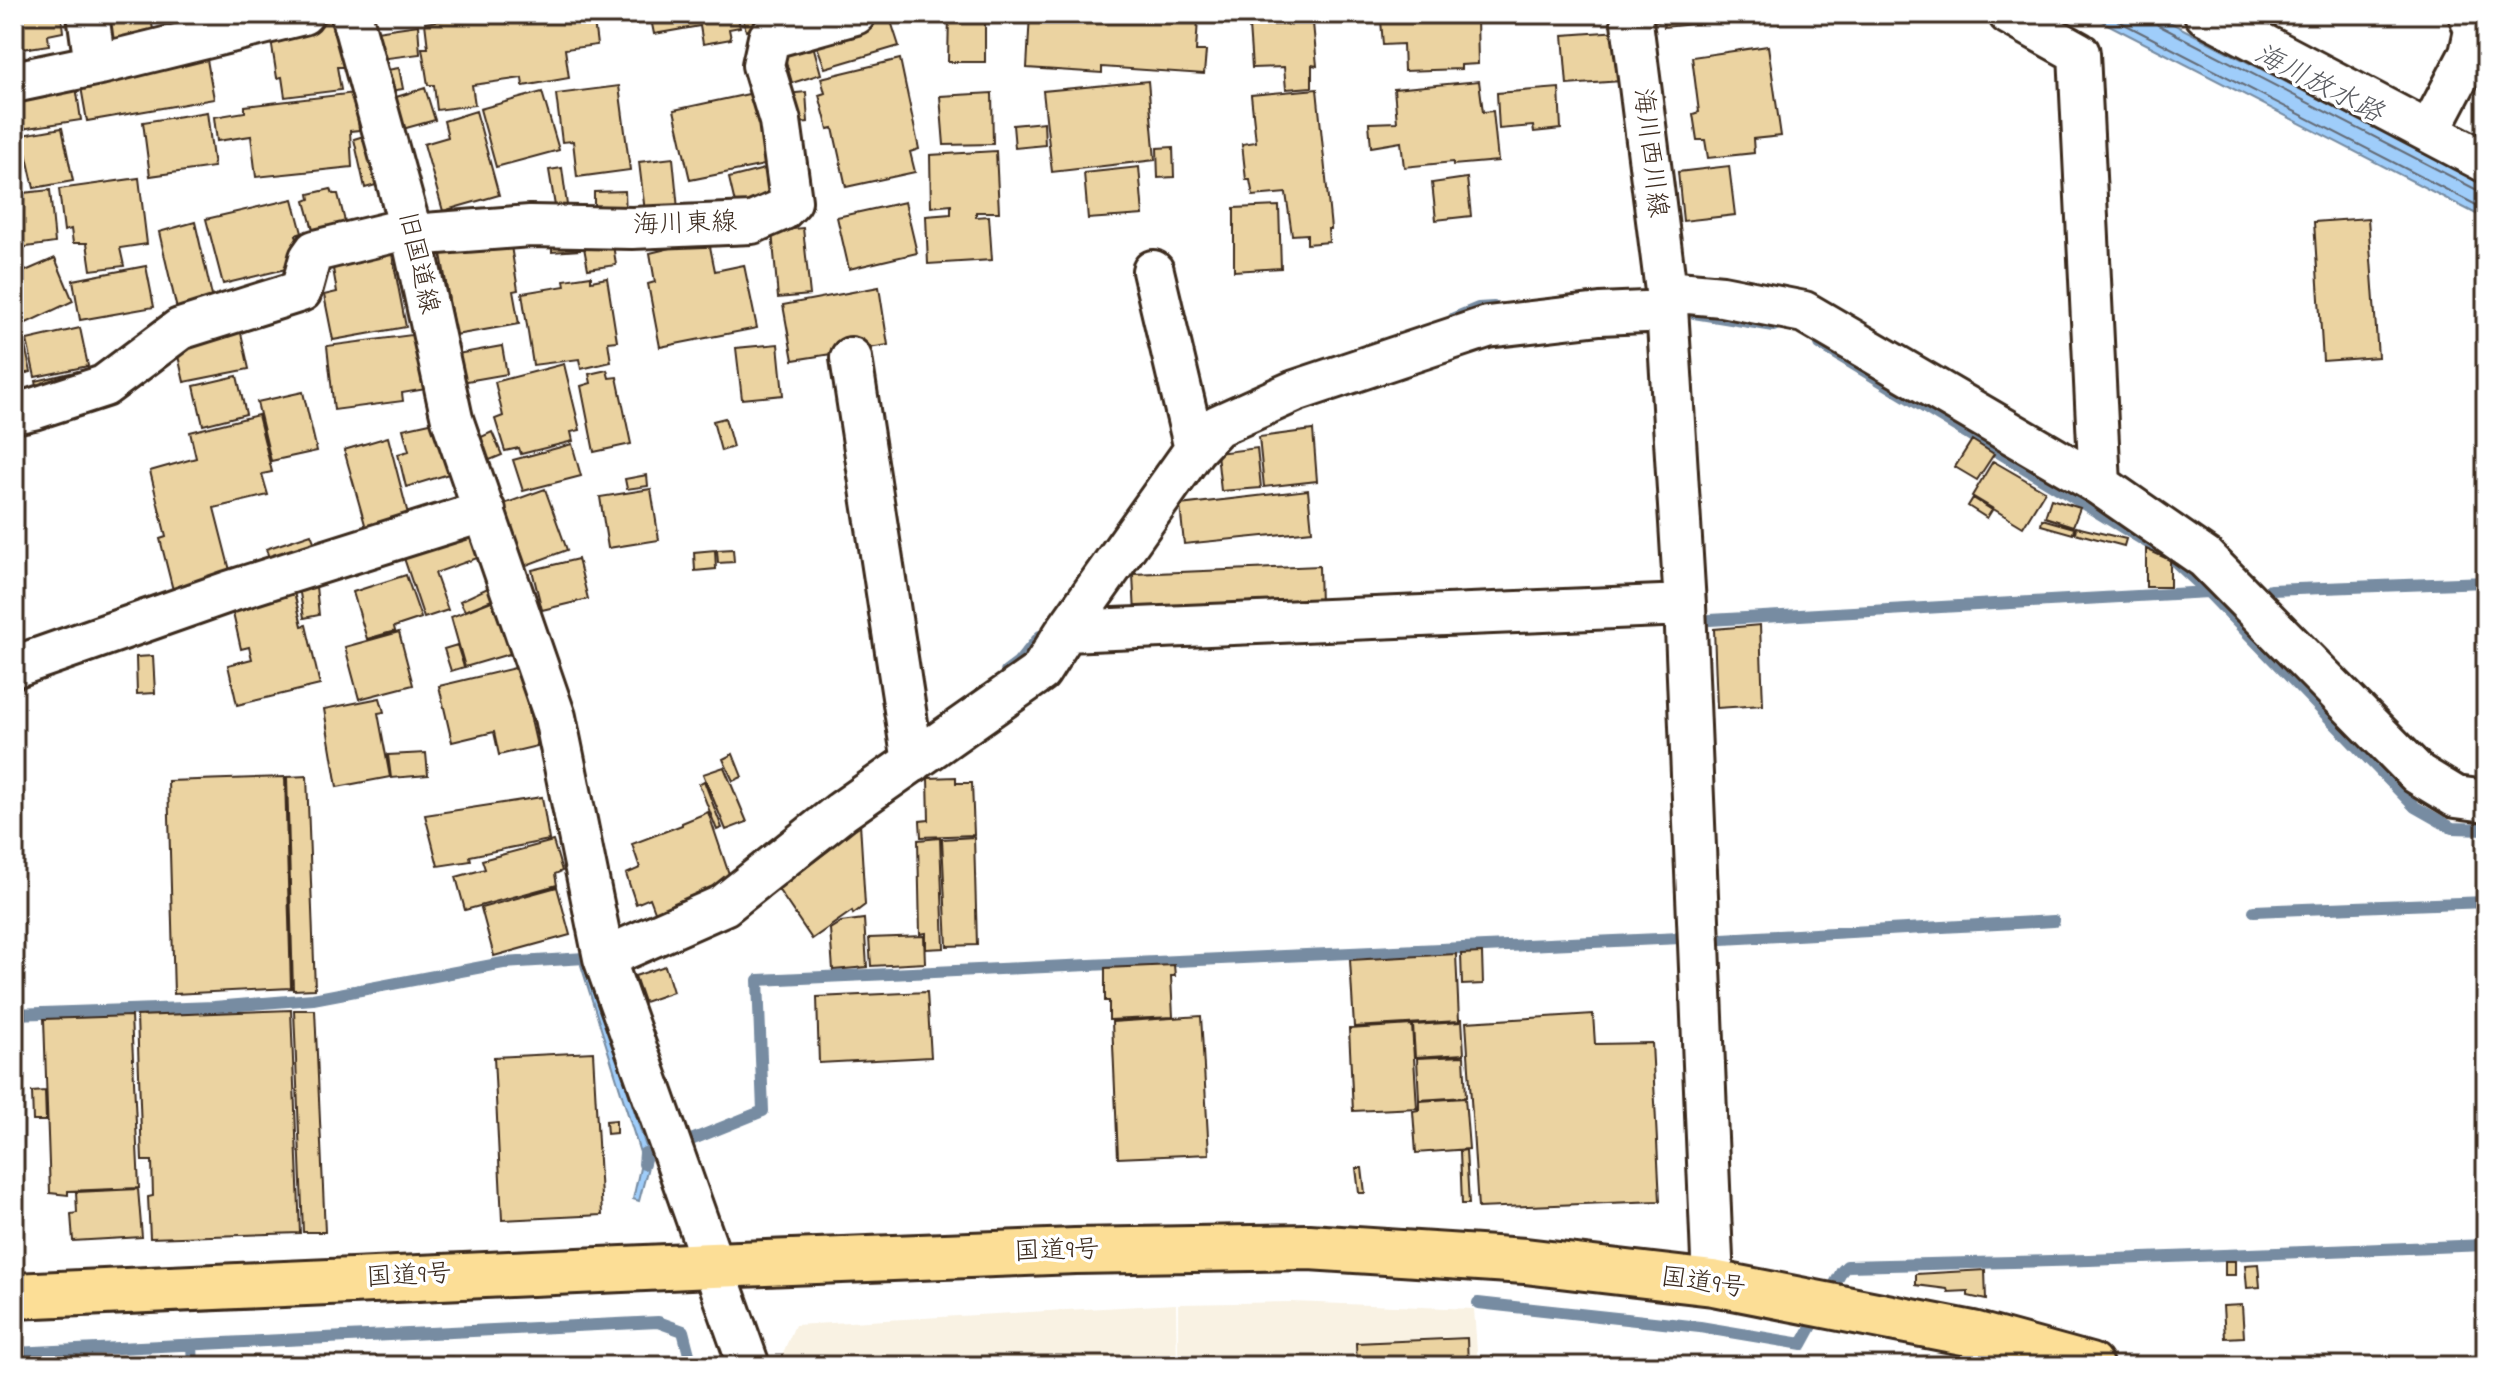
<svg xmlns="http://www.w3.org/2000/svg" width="2500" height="1380" font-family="'Indie Flower','Klee One',sans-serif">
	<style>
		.built { fill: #f9f2e3 }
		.water { fill: #9fcdfa; stroke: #778ca2; stroke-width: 2 }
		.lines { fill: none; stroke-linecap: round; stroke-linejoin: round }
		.shore { stroke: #636b76; stroke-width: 2 }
		.stream { stroke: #778ca2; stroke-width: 12 }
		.building { fill: #ebd3a1; stroke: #3b2a1e; stroke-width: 2 }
		.minor-casing { stroke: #3b2a1e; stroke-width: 46 }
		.highway-casing { stroke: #3b2a1e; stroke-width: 50 }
		.minor { stroke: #fff; stroke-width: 40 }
		.highway { stroke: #fcde96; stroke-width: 44 }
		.labels { text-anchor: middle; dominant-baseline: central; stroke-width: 7; stroke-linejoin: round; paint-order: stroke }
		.street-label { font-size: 26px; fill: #3b2a1e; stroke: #fff }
		.water-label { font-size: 28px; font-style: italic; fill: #595b60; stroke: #fff }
	</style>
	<rect width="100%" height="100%" fill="#fff"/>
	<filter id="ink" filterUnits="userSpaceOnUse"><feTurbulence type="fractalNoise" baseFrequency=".0125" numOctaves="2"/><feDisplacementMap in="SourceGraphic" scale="16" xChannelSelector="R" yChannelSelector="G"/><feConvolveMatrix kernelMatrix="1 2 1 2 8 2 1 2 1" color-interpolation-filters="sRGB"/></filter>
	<g filter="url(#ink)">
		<path class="built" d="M1291,1302l183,7 4,57h-300v-62z
			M1176,1304l1,62h-397v-6l15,-35z"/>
		<path class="water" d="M2088,14h66l332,171v34z
			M587,948l-1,15 64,196 -11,42 -6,-2 9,-40 -61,-194z"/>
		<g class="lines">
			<path class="shore" d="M2105,14l381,196
				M2152,14l1,6 5,5 321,166h7"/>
			<path class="stream" d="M1694,313l80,13
				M1454,318l24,-10 16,-1
				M1820,344l348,211 40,37 207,215 37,21 34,1
				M2270,590l216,-8
				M1710,620l498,-28
				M1006,672l12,-9 22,-27
				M2254,911l232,-9
				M1722,939l332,-18
				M14,1014l200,-7 99,-8 190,-36 82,-5
				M644,1164l1,-11 41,-11 77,-31 -5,-131 923,-42
				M1478,1303l222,24 102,17 40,-73 5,-5 242,-6 397,-15
				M192,1345l1,21
				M14,1353l644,-31 25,9 9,35"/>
		</g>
		<path class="building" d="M14,14h47l2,18 -15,3 1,10 -27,4 -1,-11 -7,1z
			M105,14h45l5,25 -44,9z
			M161,14h35l5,15 -33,8z
			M482,14h111l4,31 -32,4 4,29 -46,8 -1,-8 -50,7 3,20 -38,5 -3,-25h-6l-6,-37h6l-3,-25z
			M650,14h87l3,13 -11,2 2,10 -28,5 -3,-18 -46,8z
			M742,14h33l3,10 -32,7z
			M949,14h36v48h-37z
			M1030,14h87l81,5 -2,32h10l-2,23 -102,-7v6l-75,-5z
			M1652,14h61l1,8 -50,5 -1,-6 -10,1z
			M889,15l10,31 -74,22 -11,-30z
			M1477,17l1,47 -17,1v4l-57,2 -1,-27 -20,1 -2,-25z
			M338,19l6,48h-7l4,23 -56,7 -3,-20 -5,1 -7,-45z
			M1313,23l4,43 -5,-1v22l-26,2 -2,-22 -32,1 -3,-42z
			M418,25l2,29 -40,5 -4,-28z
			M1619,31l2,50 -54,4 -4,-50z
			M811,38l10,36 -29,9 -10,-36z
			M1768,46l13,90 -28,3 1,14 -46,5 -3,-18h-8l-4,-26 6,-2 -7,-55z
			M206,54l8,45 -127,22 -6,-34 77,-16v-4z
			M900,59l19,90 -9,3 5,20 -69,15 -13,-59 -5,1 -9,-34 6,-2 -4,-15z
			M399,68l4,21 -13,2 -3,-21z
			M1148,81l7,79 -103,12 -9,-81z
			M1479,81l4,31 10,-1 5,50 -45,4v-3l-49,5 -3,-25 -30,5 -2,-24 28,-1 -3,-33z
			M76,86l5,34 -67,10v-34z
			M619,86l11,84 -53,7 -4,-36 -11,1 -6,-48z
			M425,88l10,32 -36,10 -9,-31z
			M1559,88l2,41 -27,3 -1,-6 -34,3 -2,-36z
			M1317,89l14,140h-3l1,13 -22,2v-10l-15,1 -6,-42 -33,3 -3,-16h-4l-4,-36 14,-2 -5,-47z
			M542,92l17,58 -63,17 -16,-58z
			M758,92l16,71 -84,17 -16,-70z
			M806,92l2,30 -19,2 -3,-30z
			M355,93l4,37 -9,1 2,36 -96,10 -5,-41 -34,5 -3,-24 31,-5v-6z
			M992,93l1,51 -49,1 -4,-49z
			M476,111l23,84 -56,16 -19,-67 24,-7 -4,-16z
			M207,112l7,55 -64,9 -7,-54z
			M1044,122l1,23 -30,3 -2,-23z
			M62,128l11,53 -39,7 -12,-53z
			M370,134l13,49 -18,5 -11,-49z
			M1173,147l1,30 -16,1 -1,-30z
			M996,151l3,61h-23v5l13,-1 3,44 -64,4 -2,-48 25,-2v-9l-20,2 -1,-52z
			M673,158l5,51 -33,3 -6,-50z
			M1729,166l6,49 -52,6 -5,-49z
			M1139,167l4,48 -55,4 -4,-46z
			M562,168l5,37 -12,1 -6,-36z
			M768,168l8,35 -39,9 -8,-34z
			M139,178l8,66 -27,4 4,18 -33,4 -4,-27h-14l-2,-14 -7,2 -5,-42z
			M1467,178l4,38 -35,4 -4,-37z
			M331,189l2,5h5l11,43 -32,7 -12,-43 5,-2 -1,-5z
			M50,190l5,53 -36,5 -5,-54z
			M625,191l1,25 -32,1v-25z
			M293,199l9,34 -6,2 4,18 -12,3 2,12 -67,16 -17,-65z
			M905,202l12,51 -68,16 -12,-52z
			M1279,206l2,62 -47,3v-63z
			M2368,218l10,139 -55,4 -9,-139z
			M195,222l20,87 -36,9 -20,-86z
			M803,228l7,67 -32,3 -6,-67z
			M707,232l8,39 29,-6 13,63 -97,19 -12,-63 7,-2 -5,-29 33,-8z
			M579,236l1,14 -28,2v-14z
			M612,237l4,28 -28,4 -5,-27z
			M390,244l16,83 -73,13 -9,-45 13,-3 -6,-35z
			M511,246l7,44 -5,1 6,33 -64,11 -15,-87z
			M55,258l18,43 -55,26 -4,-10v-41z
			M146,266l8,41 -74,13 -7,-40z
			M591,276v5l16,-3 10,63 -9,1 3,20 -30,7 -2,-10 -46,6 -11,-72 43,-7 -1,-6z
			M879,287l9,58 -95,15 -10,-55z
			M239,324l10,45 -65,13 -10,-44z
			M80,328l8,38 -53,11 -8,-37z
			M419,334l7,55 -24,4 1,8 -69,9 -7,-64z
			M24,342l7,30 -17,4v-31z
			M778,344l5,51 -41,4 -6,-51z
			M502,346l5,28 -46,8 -4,-28z
			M564,364l16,66 -9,2 2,9 -52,13 -2,-6 -14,3 -10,-32 8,-3 -8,-34z
			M83,370l3,14 -47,11 -3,-14z
			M607,370l2,8 8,-1 14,67 -37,8 -13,-66 10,-3 -2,-9z
			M237,376l9,38 -43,11 -9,-39z
			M303,392l14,59 -46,10 -14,-59z
			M258,415l14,57 -10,2 6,21 -54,13 19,74 -58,16 -15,-59 6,-2 -16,-66 46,-13 -6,-26z
			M725,418l8,29 -12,4 -8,-30z
			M439,421l13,52 -46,14 -8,-33 11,-3 -6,-22z
			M1313,430l4,51 -53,6 -5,-50z
			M492,432l10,23 -17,7 -10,-22z
			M388,437l22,85 -42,13 -24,-85z
			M1972,440l22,14 -17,26 -22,-13z
			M572,444l9,32 -58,15 -10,-31z
			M1257,448l4,40 -40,3 -4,-38z
			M1993,461l52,30 -22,36 -51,-31z
			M647,475l1,11 -21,3 -2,-10z
			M545,489l22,61 -43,16 -23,-61z
			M651,489l8,51 -51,8 -8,-51z
			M1308,490l4,41 -128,13 -4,-39z
			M1973,498l19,12 -5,8 -19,-12z
			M2051,499l29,9 -7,18 -28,-9z
			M2042,519l32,9 -1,6 -32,-9z
			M471,523l12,33 -48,17 13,37 -24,8 -23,-69z
			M2076,527l50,12 -2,7 -49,-13z
			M311,534l8,20 -46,15 -7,-20z
			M733,549l1,13 -16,1 -1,-13z
			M2146,549l24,11v27h-24z
			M715,550l1,19 -21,2 -1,-19z
			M578,559l10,40 -46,11 -10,-40z
			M1319,566l1,40 -185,9 -2,-41z
			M406,575l15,43 -27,9 1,4 -28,8 -14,-47z
			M315,577l4,38 -15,3 -4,-25h-4l-1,-6z
			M494,585l5,12 -34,14 -5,-10z
			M294,592l8,34 4,-1 14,60 -83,20 -9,-40 24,-6 -3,-12 -8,2 -9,-40z
			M499,598l17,54 -51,15 -14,-50z
			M1760,625l3,80 -46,3 -3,-79z
			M399,632l14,53 -54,14 -14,-52z
			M457,645l7,22 -13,4 -7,-22z
			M153,656l2,37 -18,1 -1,-37z
			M519,667l18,79 -38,9 -5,-23 -42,10 -13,-56z
			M380,698l4,14 -6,1 12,64 -53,10 -13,-78z
			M426,753l2,22 -37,3 -3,-23z
			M733,754l9,23 -9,4 -10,-22z
			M724,767l23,55 -21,8 -23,-56z
			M307,776l8,213 -22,1 -6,-213z
			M285,777l6,211 -117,6 -6,-213z
			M956,777v6h16l2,52 -53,2 -1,-16 9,-1 -1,-42z
			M704,781l18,47 -5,2 -18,-46z
			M542,797l7,43 -79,16 1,5 -33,5 -13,-51z
			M708,812l25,74 -77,28 -6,-16 -14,6 -10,-30 14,-6 -8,-24 50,-19v-2z
			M860,823l5,82 -12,9 -1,-3 -40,28 -34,-50 54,-41 -2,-2 14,-14 2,3z
			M974,837l3,108 -30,1 -5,-107z
			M940,838l4,110 -18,1v-16l-6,1 -2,-94z
			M553,841l9,30 -7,3 2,11 -92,25 -9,-33 29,-8 -3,-9z
			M557,887l13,48 -76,21 -13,-48z
			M864,919l3,48 -34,3 -3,-41 11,-7z
			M924,936l1,27 -54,3 -2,-28z
			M1482,953l1,31 -21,1 -1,-31z
			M1456,954l3,67 -105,6 -4,-67z
			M1174,965l1,11h-4l2,41 -64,3v-19h-4v-33z
			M665,966l8,26 -29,10 -9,-26z
			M927,992l4,65 -112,6 -2,-66z
			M291,1010l9,223 -150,5 -2,-41 5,-1 -1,-35h-10l-5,-145z
			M294,1010h21l10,222h-22z
			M1593,1014l2,30 57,-1 8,158 -182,7 -12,-186z
			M131,1016l8,172 -71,3v4l-18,-2 -6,-174z
			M1201,1016l8,138 -91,4 -6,-136z
			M1460,1019h2l2,35 -49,3 -2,-32 47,-3z
			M1412,1025l5,83 -64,3 -4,-82z
			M593,1052l9,163 -100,5 -8,-163z
			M1464,1056l2,41 -47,3 -2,-42z
			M45,1091l1,30h-13l-1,-29z
			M1465,1098l4,51 -53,4 -3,-42 6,-1v-9z
			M616,1120v13l-9,1 -1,-13z
			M1466,1150l3,54h-7l-2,-53z
			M1356,1168h6l3,25h-6z
			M138,1189l4,48 -69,4 -2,-27 6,-1 -1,-21z
			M2225,1261h10v14h-10z
			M2258,1264l2,23 -13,1 -2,-23z
			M2483,1269h3v71z
			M1985,1270l1,30 -18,-4v-5l-20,1 -1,-3 -31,-4v-11z
			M2242,1305l2,32 -19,1 -2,-32z
			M1467,1338l1,28h-111l-1,-23z
			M453,1357v9h-94v-4z"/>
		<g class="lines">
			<defs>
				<path id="minor" d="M88,14l7,51
					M351,14l61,221 40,184 103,298 49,241 145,408
					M1631,14l35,277 19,314 28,678
					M2009,14l70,39 21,432
					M2205,14l281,148
					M14,82l86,-18 203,-50
					M2429,132l41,-78 5,-24 -6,-16
					M412,235l118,-9 102,2 120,-5 30,-13 9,-9 -11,-80 -17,-56 6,-27 86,-24
					M1153,271l42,178
					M1666,291l56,5 82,16 296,173 105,73 213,216 38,23 30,4
					M851,358l62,404
					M14,413l19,-4 71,-23 76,-57 121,-38 9,-33 5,-7 95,-23
					M1066,631l619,-26
					M14,667l214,-75 257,-81
					M604,958l120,-53 117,-93 199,-140 26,-41 129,-182 22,-23 78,-35 192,-64 113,-13 67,-3"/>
				<path id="highway" d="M14,1296l698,-31 363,-14 234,-4 216,14 188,22 260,51 117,32"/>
			</defs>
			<use href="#minor" class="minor-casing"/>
			<use href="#highway" class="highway-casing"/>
			<use href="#minor" class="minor"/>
			<use href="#highway" class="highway"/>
		</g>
	</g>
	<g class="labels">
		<g class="street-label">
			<text transform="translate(1649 153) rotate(83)">海川西川線</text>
			<text transform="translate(685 225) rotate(-2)">海川東線</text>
			<text transform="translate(417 263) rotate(77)">旧国道線</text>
			<text transform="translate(1057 1252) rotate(-2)">国道9号</text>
			<text transform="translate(409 1277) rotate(-3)">国道9号</text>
			<text transform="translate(1703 1284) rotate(8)">国道9号</text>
		</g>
		<g class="water-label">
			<text transform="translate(2318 85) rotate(27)">海川放水路</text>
		</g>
	</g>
	<rect width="2500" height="1380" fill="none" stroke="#fff" stroke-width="48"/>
	<rect x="24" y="24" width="2452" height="1332" fill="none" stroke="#3b2a1e" stroke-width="3" filter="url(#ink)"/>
</svg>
